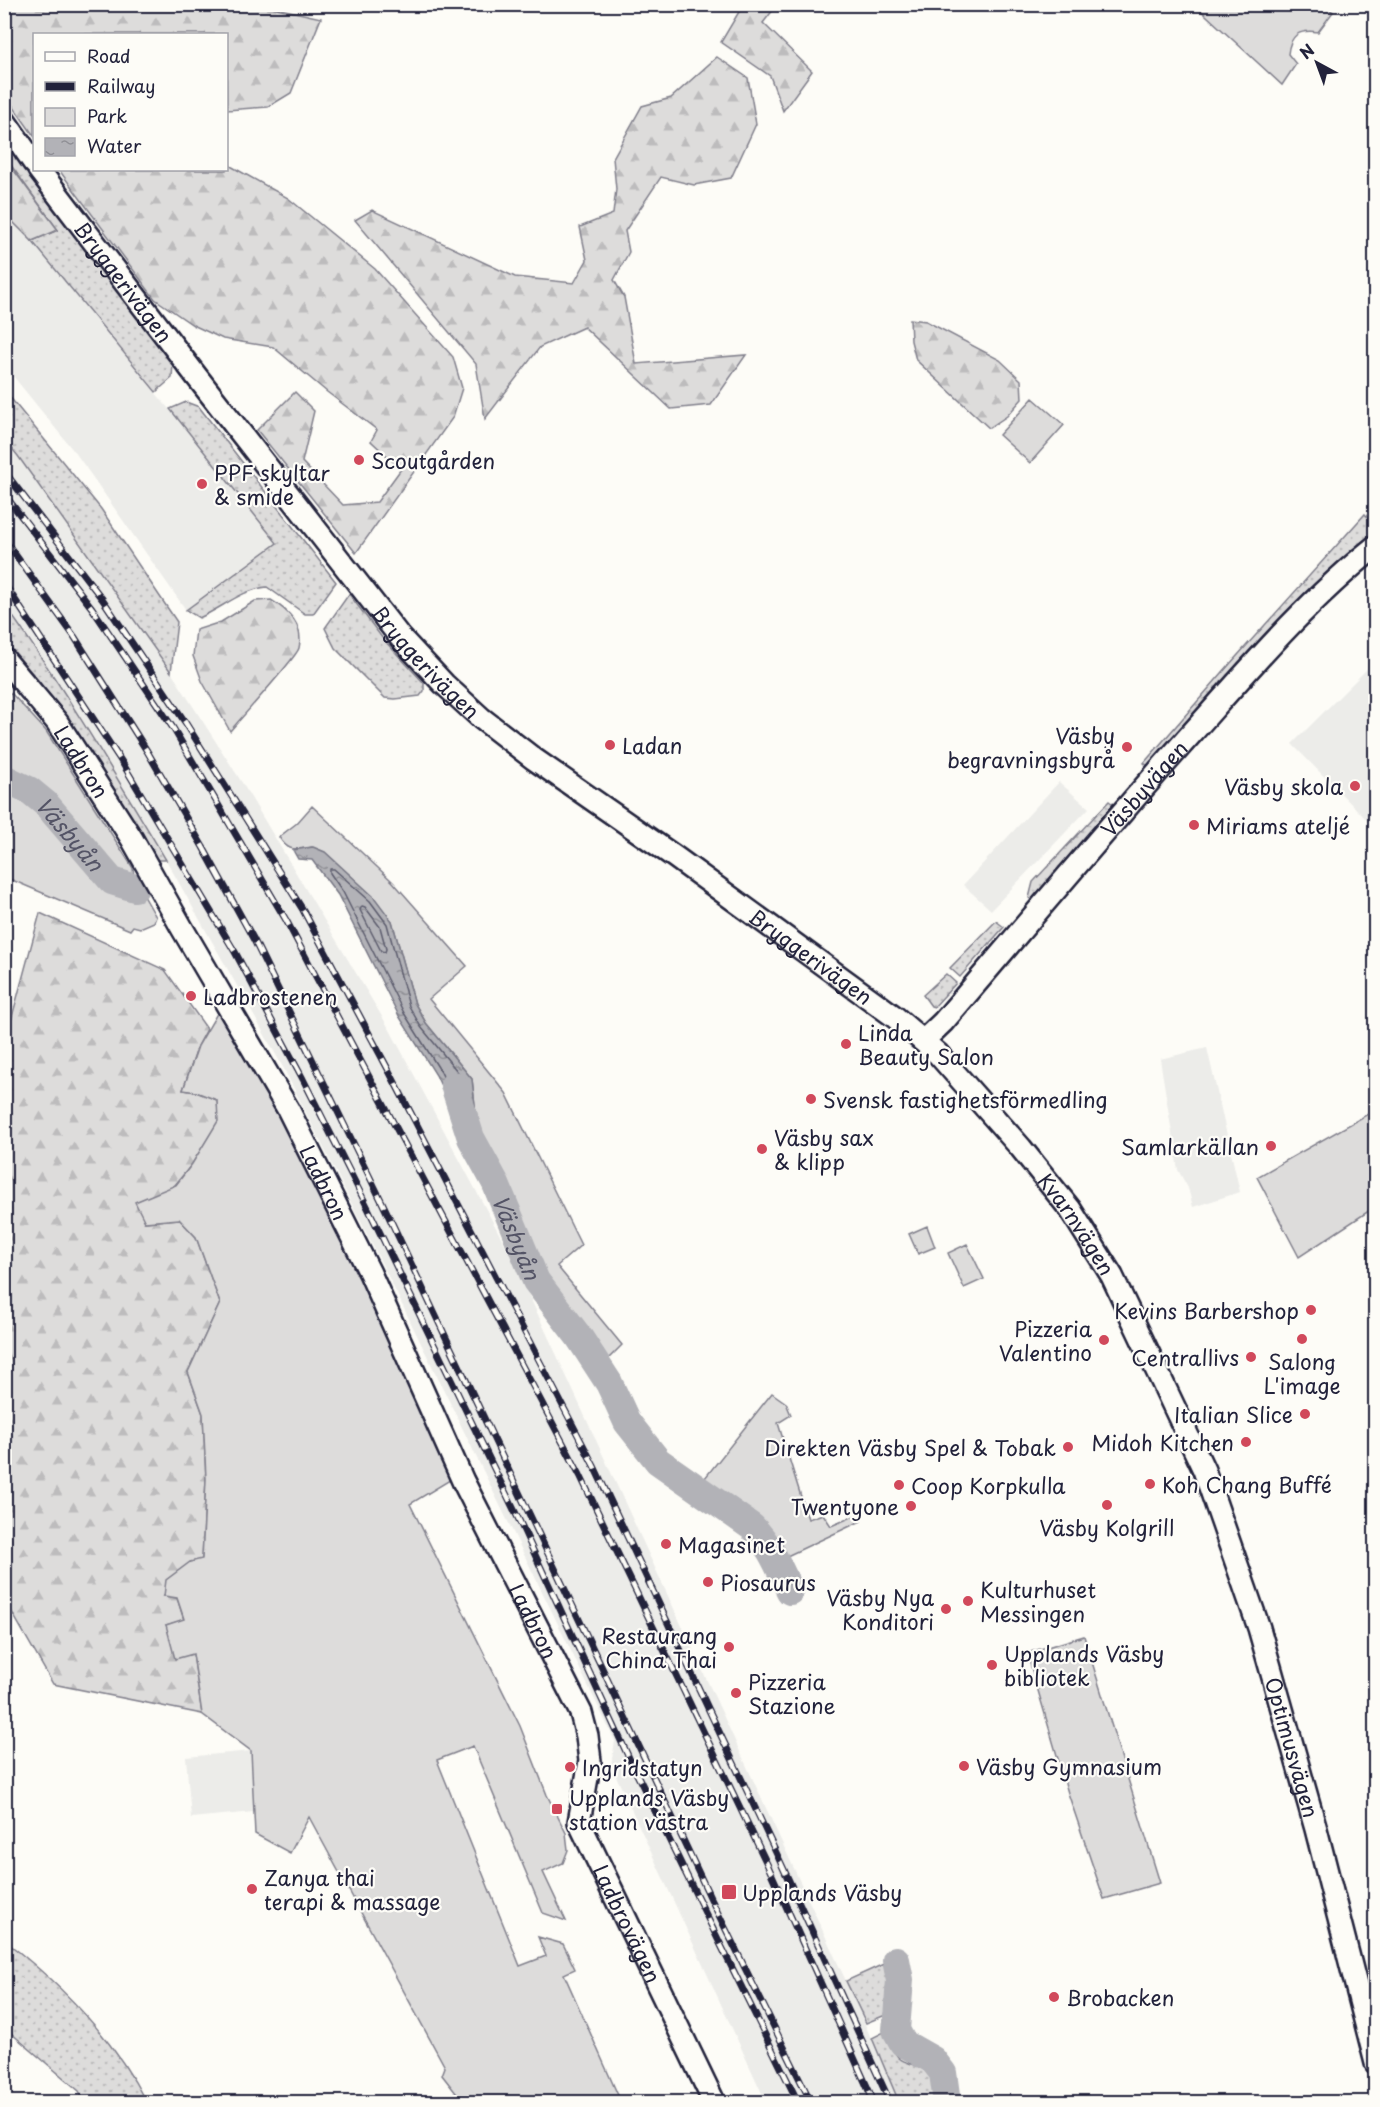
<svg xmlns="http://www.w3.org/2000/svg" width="1380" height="2107" font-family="'Playpen Sans',sans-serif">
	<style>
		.built { fill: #ecece9 }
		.grass { fill: url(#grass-dots); stroke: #807f8b; stroke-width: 1.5 }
		.forest { fill: url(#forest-firs); stroke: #807f8b; stroke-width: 1.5 }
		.park { fill: #dddcdb; stroke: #807f8b; stroke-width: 1.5 }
		.water { fill: url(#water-ripples); stroke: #787885; stroke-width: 1.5 }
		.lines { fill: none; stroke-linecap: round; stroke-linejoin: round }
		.shore { stroke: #5c5c6d; stroke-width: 1.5 }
		.river { stroke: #b2b2b7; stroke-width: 28 }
		.tertiary-casing { stroke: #22223b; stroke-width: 26 }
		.tertiary { stroke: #fdfcf7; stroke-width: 21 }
		.rail-casing { stroke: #22223b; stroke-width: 7 }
		.rail { stroke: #fdfcf7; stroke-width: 4.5; stroke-dasharray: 14; stroke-linecap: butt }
		.poi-dot { fill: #d1495b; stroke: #fdfcf7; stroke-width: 2 }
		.labels { text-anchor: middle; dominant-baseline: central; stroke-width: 4.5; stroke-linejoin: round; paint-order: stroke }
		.street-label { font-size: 21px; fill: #22223b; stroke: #fdfcf7 }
		.poi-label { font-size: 21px; fill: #22223b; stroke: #fdfcf7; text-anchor: start }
		.water-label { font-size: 22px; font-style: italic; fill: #545466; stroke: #fdfcf7 }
	</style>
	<defs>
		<pattern id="grass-dots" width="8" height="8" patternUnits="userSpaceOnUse" patternTransform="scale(1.5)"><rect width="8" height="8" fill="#dddcdb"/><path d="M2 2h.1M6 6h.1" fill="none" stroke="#bdbcbd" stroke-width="1.8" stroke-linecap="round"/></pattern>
		<pattern id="forest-firs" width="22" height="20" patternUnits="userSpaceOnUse" patternTransform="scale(1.5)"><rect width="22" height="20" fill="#dddcdb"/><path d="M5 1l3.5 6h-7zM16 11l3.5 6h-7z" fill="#bdbcbd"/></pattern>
		<pattern id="water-ripples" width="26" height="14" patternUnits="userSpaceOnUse" patternTransform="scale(1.5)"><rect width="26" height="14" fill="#b2b2b7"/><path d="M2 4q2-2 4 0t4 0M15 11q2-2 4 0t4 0" fill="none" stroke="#909096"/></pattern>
	</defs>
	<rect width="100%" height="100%" fill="#fdfcf7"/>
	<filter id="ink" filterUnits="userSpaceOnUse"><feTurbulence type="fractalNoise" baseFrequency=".0167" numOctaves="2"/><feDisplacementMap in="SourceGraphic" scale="12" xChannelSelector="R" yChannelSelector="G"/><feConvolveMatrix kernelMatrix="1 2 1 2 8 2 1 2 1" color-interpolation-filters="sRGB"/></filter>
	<g filter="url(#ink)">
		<path class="built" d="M4,214l28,27 246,302 -92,67 -109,-155 -72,-89z
			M4,440l14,16 153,216 70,109 149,249 119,222 337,729 53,121h-133l-155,-337 4,-24 -223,-457 -108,-215 -118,-209 -67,-112 -66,-105 -28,-39z
			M1375,661v167l-83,-84z
			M1059,782l30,26 -98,102 -28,-25z
			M1207,1048l33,144 -47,15 -5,-19 -10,-18 -18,-111z
			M251,1751l3,61 -63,6 -5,-61z"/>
		<path class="grass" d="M4,137l169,226 -1,15 -16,14 -124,-151 26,-11 -53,-73z
			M4,390l97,119 76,113 -6,50 -153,-216 -13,-16z
			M186,402l13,5 137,175 -23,32h-8l-38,-27c-24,2 -45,21 -68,31l-13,-8 91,-67 -107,-134z
			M1365,514l10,12v11l-226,230 -5,-4 85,-98z
			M349,594l34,45 41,44v8l-4,5 -25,3 -10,-1 -50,-50 -10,-20z
			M4,604c59,82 110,169 162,256h-12l-70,-113 -46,-67 -33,-39z
			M1109,801l4,3v6l-78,93 -6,-5 4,-16z
			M996,921l8,6 -44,50 -10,-9z
			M946,974l10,9 -22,24 -3,-1 -8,-11z
			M4,1940c58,45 109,97 142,162h-61l-6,-11 -74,-63z
			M886,1963l2,51 -22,9 -20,-42z
			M886,2031c3,8 6,20 12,26 5,5 11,6 17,8 19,7 20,20 22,37h-38l-27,-64z"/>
		<path class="forest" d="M258,4l63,14 -30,75 -23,14 -41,3 -1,-76h-192v102l-28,-40 -1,-91z
			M743,5h34l-14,18 49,48 -29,40 -13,-35 -49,-34z
			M717,57l31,21 8,46 -25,54 -37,7 -33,-8 -36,54 4,21 -15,28 10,17 12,67 110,-9 -35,50 -40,4 -87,-82 -44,20 -55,72 -9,-55 -121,-144 17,-10 143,67 59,6 13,-23 -7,-33 33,-13 3,-25 -3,-31 29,-52 29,-8z
			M4,157l54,73 -26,11 -27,-27z
			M227,164l61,34 87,71 78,88 9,31 -9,29 -97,136 -99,-123 38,-38 19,19 -12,51 41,43 34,-3 24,-33 -30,-28 6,-11 -50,-38 -54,-45 -50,-8 -30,-14 -38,-26 -96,-129h167z
			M910,319l16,2 74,39 21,20 1,19 -15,17 -18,12 -73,-68 -5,-19z
			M271,600c18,11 33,25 28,48 -2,9 -59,71 -69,83l-28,-50 -9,-25 3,-26 25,-8 34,-21z
			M40,913l125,57 42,59 -9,17 -15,44 13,2 21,8 2,21 -27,43 -47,58 34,-3 17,18 24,66 -32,69 15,42 3,65 -4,80 -38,37 13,2 7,22 -18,5 27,29 9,60 -149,-30 -48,-84v-557z"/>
		<path class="park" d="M1195,5h129l9,7 -15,20c-19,-3 -28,3 -30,22l8,10 -14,21z
			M1033,398l31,27 -34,38 -31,-28z
			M11,693l35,38 87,137 1,10 -9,2c-11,-11 -23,-21 -34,-33 -29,-32 -43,-59 -86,-77v-70z
			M5,786l11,5 24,17 69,79 18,9h17l12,21 -2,5 -14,6 -7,-2 -3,4 -125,-53z
			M312,806l81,76 74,84 -38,33 77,94 75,152 -24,21 65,79 -18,18 -23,-36 -39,-49 -40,-100 -26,-42v-22l-4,-35 -46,-56 -11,-19 -23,-83 -80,-74c-17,2 -23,6 -33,-10l18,-14z
			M219,1010l84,150 65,134 82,186 -40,24 110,222 27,69 19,38 2,17 -5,13 -20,9 23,49 -23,-8 -70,-167 -36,14 83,206 26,-10 -8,-19 25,7 12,25 -11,5 57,128h-158l-21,-27 3,-8 -136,-250 -19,36 -35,-19 -4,-83 -49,-37 -9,-60 -18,5 -9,-34 18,-6 -7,-21 -13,-2 2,-16 24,-18 12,-3 4,-80 -3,-65 -15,-42 32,-69 -24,-66 -17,-18 -34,3 -10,-20 41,-17 16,-21 26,-43 -1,-21 -21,-8 -13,-2 15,-44z
			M1375,1110v97l-76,50 -42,-80z
			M927,1226l8,21 -17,7 -9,-20z
			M967,1244l17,35 -20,9 -16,-35z
			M772,1393l14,10 5,12 -13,8 30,96 15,-5 8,12 28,-12 2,7 -74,35 -24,-33 -62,-40z
			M1084,1636l76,247 -56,16 -36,-106 -41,-140z"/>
		<path class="water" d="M313,847l12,5 49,45 18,24 23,83 11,19 46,56 4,35 -2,5 -17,2 -21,-46 -37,-59 -61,-121 -26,-35 -14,-1 -5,-9z"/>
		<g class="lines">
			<path class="shore" d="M330,869h4l36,32 17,23 22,82 12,21 45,55 4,29 -2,3 -8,-1 -19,-41 -37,-59 -61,-121 -13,-19z
				M362,906l3,1 15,20 6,22 -1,3 -4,-1 -21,-41z"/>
			<g class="river">
				<path id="s1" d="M4,778l25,12 17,14 66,77 23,7"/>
				<path id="s2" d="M454,1085l17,53 24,44 41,99 43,56 30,46 18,39 31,39 94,66c19,19 27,41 38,64"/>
				<path d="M896,1960l4,20 -4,50 7,13 30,17 10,13 4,29"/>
			</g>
			<defs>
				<g id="tertiary">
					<path d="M4,120l30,43"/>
					<path id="s3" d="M39,170l158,207 203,260 44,47 37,34 53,41 141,98 220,160 43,37 83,94 49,61 42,67 92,194 55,158 57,201 60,234"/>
					<path id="s4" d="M4,659l53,63 75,117 50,89 106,181 82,164 93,208 118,232 6,23 3,25 -11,61 135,280"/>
					<path id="s5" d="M923,1041l20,-19c83,-97 164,-194 249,-289 58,-65 115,-132 184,-187"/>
				</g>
			</defs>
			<use href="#tertiary" class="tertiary-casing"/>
			<use href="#tertiary" class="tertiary"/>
			<defs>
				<path id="rail" d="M4,471l99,129 82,122 118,188 85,159 206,397 186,395 110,241
					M4,494l88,114 81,120 113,192 294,555 188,391 106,236
					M4,539l70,97 73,115 56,96 51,93 128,262 329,697 100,203
					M4,583l119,181 112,188 68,127 65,129 150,310 111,240 169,344"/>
			</defs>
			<use href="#rail" class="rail-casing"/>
			<use href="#rail" class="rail"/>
		</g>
	</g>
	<g class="poi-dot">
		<circle cx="359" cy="460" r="6"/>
		<circle cx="202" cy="484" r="6"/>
		<circle cx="610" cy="745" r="6"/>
		<circle cx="1127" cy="747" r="6"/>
		<circle cx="1355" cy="786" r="6"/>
		<circle cx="1194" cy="825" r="6"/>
		<circle cx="191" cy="996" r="6"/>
		<circle cx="846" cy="1044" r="6"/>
		<circle cx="811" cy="1099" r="6"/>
		<circle cx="1271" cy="1146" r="6"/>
		<circle cx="762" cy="1149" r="6"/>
		<circle cx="1311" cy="1310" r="6"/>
		<circle cx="1302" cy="1339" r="6"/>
		<circle cx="1104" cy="1340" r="6"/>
		<circle cx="1251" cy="1357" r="6"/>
		<circle cx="1305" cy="1414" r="6"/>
		<circle cx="1246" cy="1442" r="6"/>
		<circle cx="1068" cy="1447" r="6"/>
		<circle cx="1150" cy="1484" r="6"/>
		<circle cx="899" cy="1485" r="6"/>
		<circle cx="1107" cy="1505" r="6"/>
		<circle cx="911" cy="1506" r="6"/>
		<circle cx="666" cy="1544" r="6"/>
		<circle cx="708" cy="1582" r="6"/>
		<circle cx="968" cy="1601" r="6"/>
		<circle cx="946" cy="1609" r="6"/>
		<circle cx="729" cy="1647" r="6"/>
		<circle cx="992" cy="1665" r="6"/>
		<circle cx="736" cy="1693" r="6"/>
		<circle cx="964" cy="1766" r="6"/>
		<circle cx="570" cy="1767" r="6"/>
		<rect x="551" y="1803" width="12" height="12" rx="3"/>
		<circle cx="252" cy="1889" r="6"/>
		<rect x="721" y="1884" width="16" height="16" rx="3"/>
		<circle cx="1054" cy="1997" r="6"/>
	</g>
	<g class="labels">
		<g class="street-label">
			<text stroke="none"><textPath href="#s3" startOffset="140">Bryggerivägen</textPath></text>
			<text stroke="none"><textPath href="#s3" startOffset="626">Bryggerivägen</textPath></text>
			<text stroke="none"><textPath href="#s4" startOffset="129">Ladbron</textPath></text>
			<text stroke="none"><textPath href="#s5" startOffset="336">Väsbyvägen</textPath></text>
			<text stroke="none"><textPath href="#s3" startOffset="1112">Bryggerivägen</textPath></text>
			<text stroke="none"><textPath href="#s4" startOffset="615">Ladbron</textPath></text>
			<text stroke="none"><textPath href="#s3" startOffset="1492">Kvarnvägen</textPath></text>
			<text stroke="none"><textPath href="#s4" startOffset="1101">Ladbron</textPath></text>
			<text stroke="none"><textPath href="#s3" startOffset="2061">Optimusvägen</textPath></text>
			<text stroke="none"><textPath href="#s4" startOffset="1428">Ladbrovägen</textPath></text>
		</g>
		<g class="poi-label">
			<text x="371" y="460">Scoutgården</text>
			<text x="214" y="472">PPF skyltar<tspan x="214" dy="24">&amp; smide</tspan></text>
			<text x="1115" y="735" text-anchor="end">Väsby<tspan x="1115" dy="24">begravningsbyrå</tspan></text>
			<text x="622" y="745">Ladan</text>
			<text x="1343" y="786" text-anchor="end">Väsby skola</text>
			<text x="1206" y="825">Miriams ateljé</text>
			<text x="203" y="996">Ladbrostenen</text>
			<text x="858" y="1032">Linda<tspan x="858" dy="24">Beauty Salon</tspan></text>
			<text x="823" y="1099">Svensk fastighetsförmedling</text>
			<text x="774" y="1137">Väsby sax<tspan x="774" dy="24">&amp; klipp</tspan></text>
			<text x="1259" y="1146" text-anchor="end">Samlarkällan</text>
			<text x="1299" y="1310" text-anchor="end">Kevins Barbershop</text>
			<text x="1092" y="1328" text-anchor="end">Pizzeria<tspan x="1092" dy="24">Valentino</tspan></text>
			<text x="1239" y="1357" text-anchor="end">Centrallivs</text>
			<text x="1302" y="1361" text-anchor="middle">Salong<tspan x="1302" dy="24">L'image</tspan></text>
			<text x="1293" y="1414" text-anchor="end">Italian Slice</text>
			<text x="1234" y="1442" text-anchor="end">Midoh Kitchen</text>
			<text x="1056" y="1447" text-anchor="end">Direkten Väsby Spel &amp; Tobak</text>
			<text x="1162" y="1484">Koh Chang Buffé</text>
			<text x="911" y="1485">Coop Korpkulla</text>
			<text x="899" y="1506" text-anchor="end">Twentyone</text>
			<text x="1107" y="1527" text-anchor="middle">Väsby Kolgrill</text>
			<text x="678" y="1544">Magasinet</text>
			<text x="720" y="1582">Piosaurus</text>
			<text x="980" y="1589">Kulturhuset<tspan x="980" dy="24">Messingen</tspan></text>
			<text x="934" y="1597" text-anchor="end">Väsby Nya<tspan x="934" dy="24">Konditori</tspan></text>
			<text x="717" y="1635" text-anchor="end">Restaurang<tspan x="717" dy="24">China Thai</tspan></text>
			<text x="1004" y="1653">Upplands Väsby<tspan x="1004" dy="24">bibliotek</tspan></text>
			<text x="748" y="1681">Pizzeria<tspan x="748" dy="24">Stazione</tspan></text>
			<text x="976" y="1766">Väsby Gymnasium</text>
			<text x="582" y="1767">Ingridstatyn</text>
			<text x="569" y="1797">Upplands Väsby<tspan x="569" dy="24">station västra</tspan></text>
			<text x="264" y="1877">Zanya thai<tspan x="264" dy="24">terapi &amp; massage</tspan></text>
			<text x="742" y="1892">Upplands Väsby</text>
			<text x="1066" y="1997">Brobacken</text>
		</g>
		<g class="water-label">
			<text stroke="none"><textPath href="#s1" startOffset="88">Väsbyån</textPath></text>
			<text stroke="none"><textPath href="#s2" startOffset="165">Väsbyån</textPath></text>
		</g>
	</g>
	<rect width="1380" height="2107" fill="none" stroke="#fdfcf7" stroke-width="24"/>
	<rect x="12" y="12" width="1356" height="2083" fill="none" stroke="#22223b" stroke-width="2" filter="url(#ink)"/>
	<rect x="33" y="33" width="195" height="138" fill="#fdfcf7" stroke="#a5a5ac" stroke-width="1.5"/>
	<rect x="45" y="52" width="30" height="9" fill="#fdfcf7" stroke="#a5a5ac" stroke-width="1.5"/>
	<text x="87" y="63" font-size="18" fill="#22223b">Road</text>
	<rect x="45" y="82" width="30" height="9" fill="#22223b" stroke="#a5a5ac" stroke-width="1.5"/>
	<text x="87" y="93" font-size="18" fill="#22223b">Railway</text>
	<rect x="45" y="108" width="30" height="18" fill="#dddcdb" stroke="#a5a5ac" stroke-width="1.5"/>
	<text x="87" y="123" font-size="18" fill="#22223b">Park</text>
	<rect x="45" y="138" width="30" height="18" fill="url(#water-ripples)" stroke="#a5a5ac" stroke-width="1.5"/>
	<text x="87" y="153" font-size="18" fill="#22223b">Water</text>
	<g transform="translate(1317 63) rotate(319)" stroke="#fdfcf7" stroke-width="4.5" paint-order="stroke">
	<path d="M0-4.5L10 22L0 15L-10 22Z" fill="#22223b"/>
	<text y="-9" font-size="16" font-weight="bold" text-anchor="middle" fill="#22223b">N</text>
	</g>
</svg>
